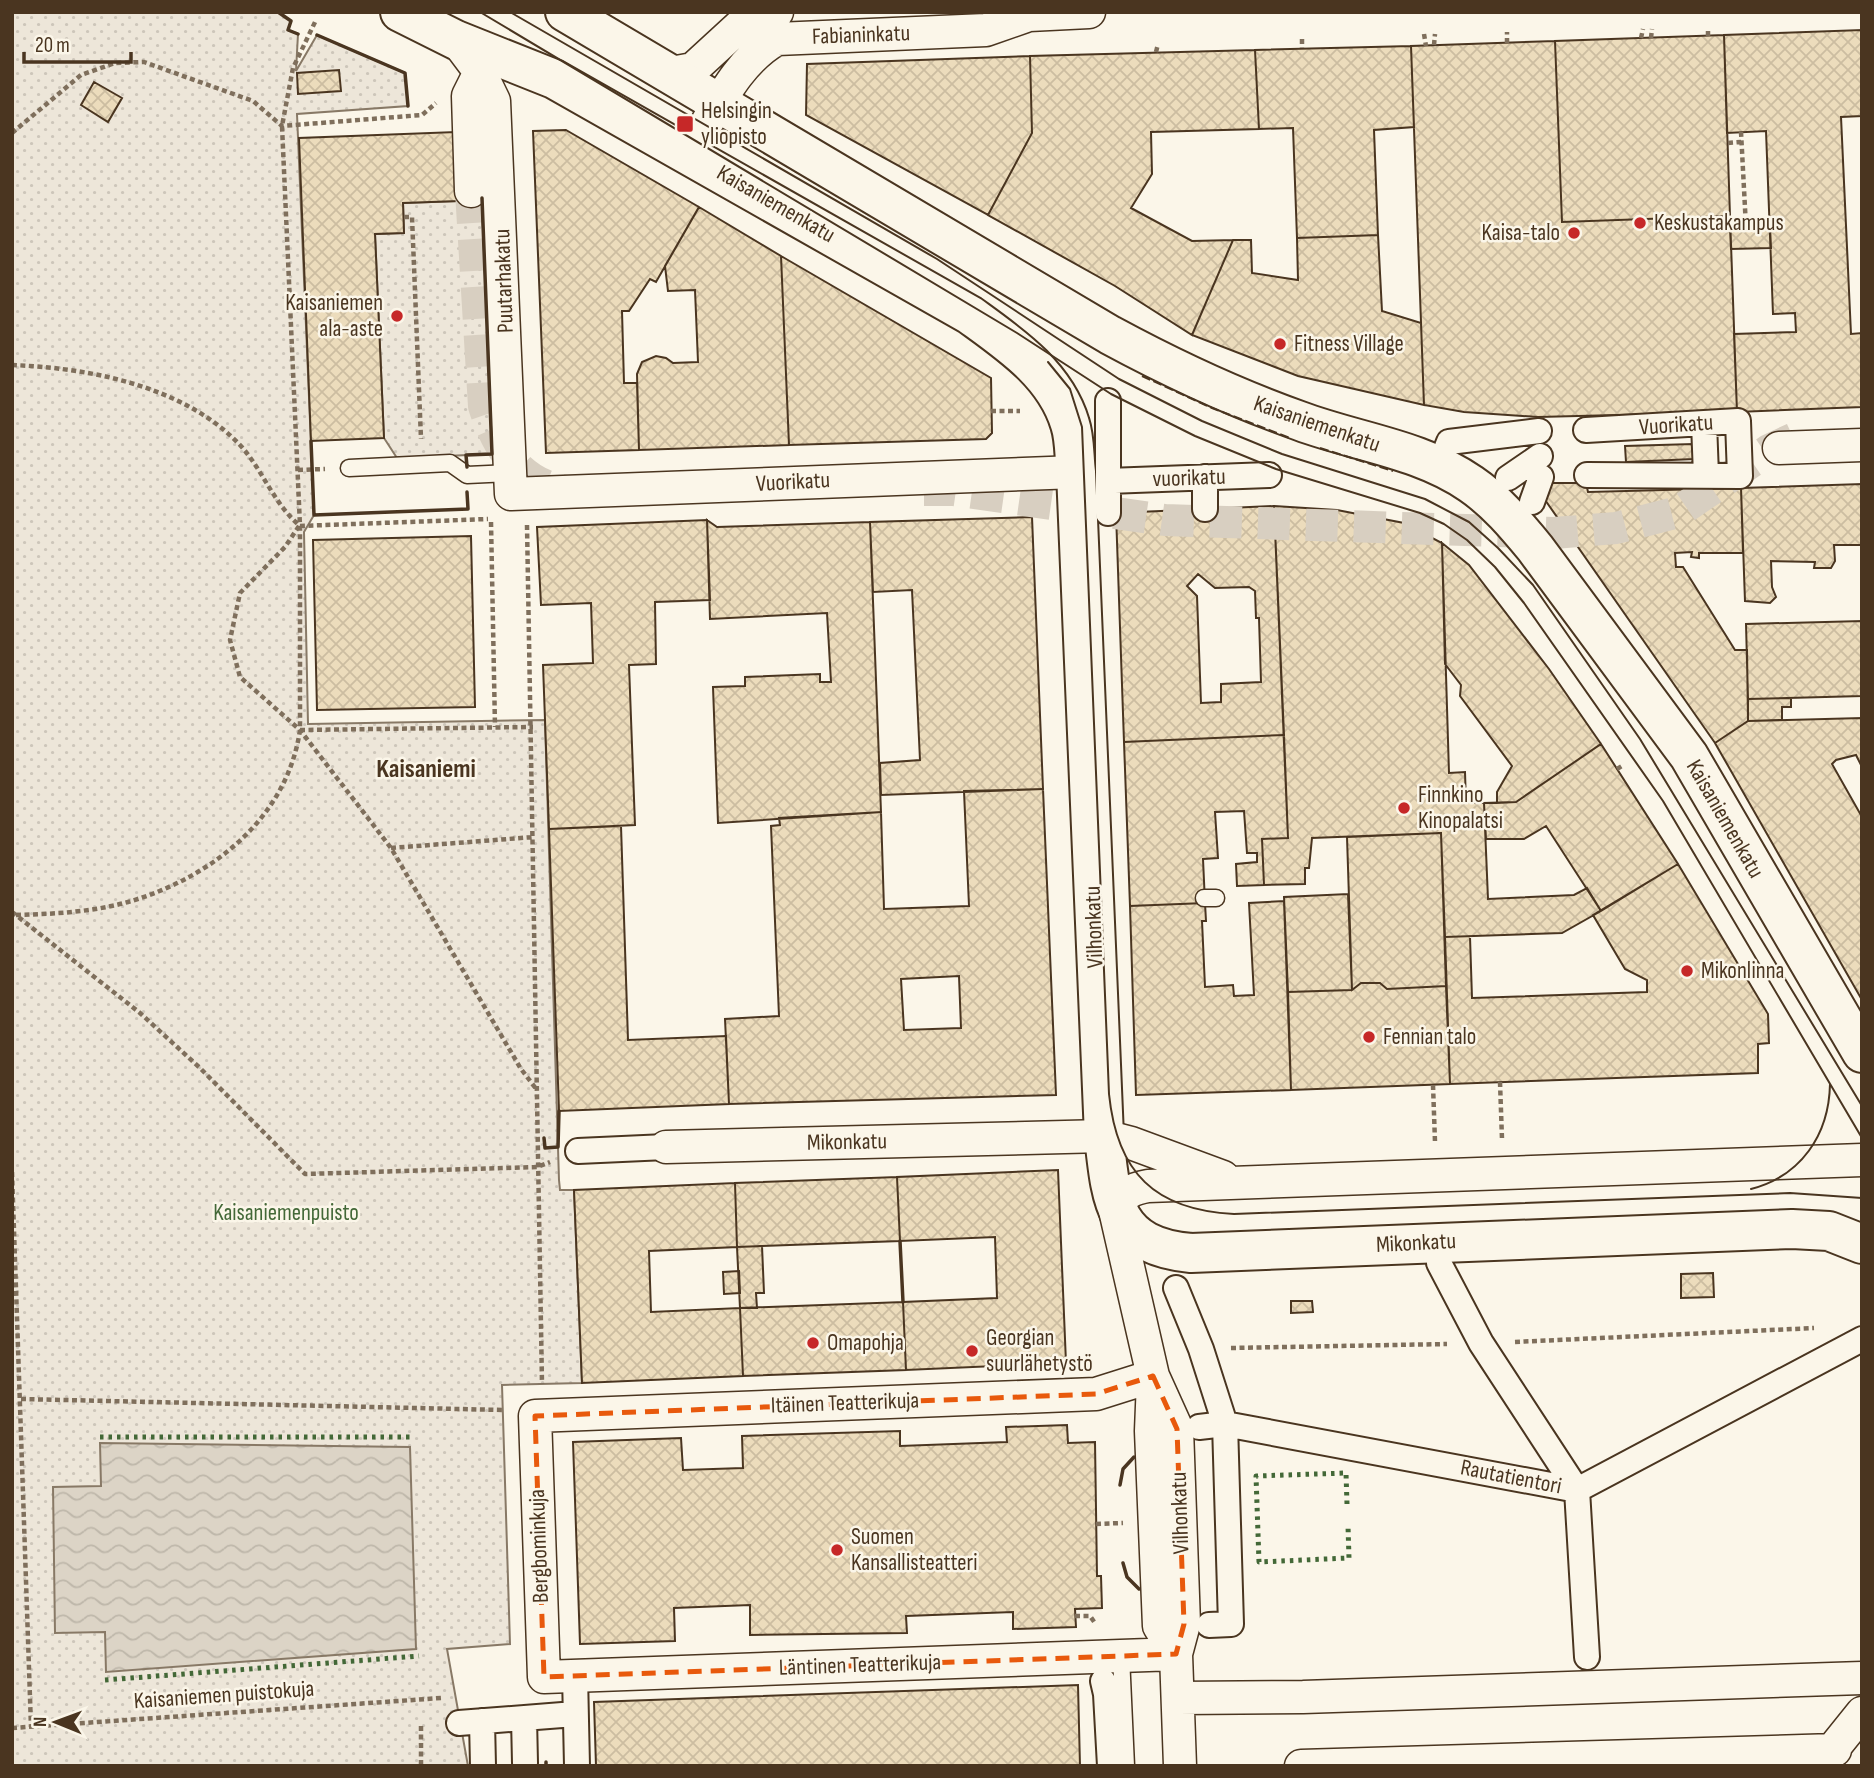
<svg xmlns="http://www.w3.org/2000/svg" width="1874" height="1778" font-family="'Sofia Sans Condensed',sans-serif">
	<style>
		.grass { fill: url(#grass-dots); stroke: #887966; stroke-width: 2 }
		.water { fill: url(#water-waves); stroke: #887966; stroke-width: 2 }
		.building { fill: url(#building-cross-hatch); stroke: #4a3520; stroke-width: 2; fill-rule: evenodd }
		.lines { fill: none; stroke-linecap: round; stroke-linejoin: round }
		.minor-tunnel { stroke: #d8cfc1; stroke-width: 32; stroke-dasharray: 32 16; stroke-linecap: butt }
		.service-casing { stroke: #4a3520; stroke-width: 19 }
		.pedestrian-casing { stroke: #4a3520; stroke-width: 28 }
		.minor-casing { stroke: #4a3520; stroke-width: 35 }
		.secondary-casing { stroke: #4a3520; stroke-width: 42 }
		.path { stroke: #7f6f5c; stroke-width: 4.5; stroke-dasharray: 5 3.5; stroke-linecap: butt }
		.service { stroke: #fbf6e9; stroke-width: 16 }
		.pedestrian { stroke: #fbf6e9; stroke-width: 24 }
		.minor { stroke: #fbf6e9; stroke-width: 32 }
		.secondary { stroke: #fbf6e9; stroke-width: 38 }
		.tram { stroke: #4a3520; stroke-width: 2 }
		.hedge { stroke: #436837; stroke-width: 5; stroke-dasharray: 3.5 5; stroke-linecap: butt }
		.fence { stroke: #4a3520; stroke-width: 2; stroke-dasharray: 9 3.5; stroke-linecap: butt }
		.wall { stroke: #4a3520; stroke-width: 3.5 }
		.marked { fill: none; stroke: #e8590c; stroke-width: 5; stroke-dasharray: 14 9; stroke-linejoin: round }
		.poi-dot { fill: #c62828; stroke: #fbf6e9; stroke-width: 2.5 }
		.labels { text-anchor: middle; dominant-baseline: central; stroke-width: 5; stroke-linejoin: round; paint-order: stroke }
		.street-label { font-size: 23px; fill: #4a3520; stroke: #fbf6e9 }
		.poi-label { font-size: 23px; fill: #4a3520; stroke: #fbf6e9; text-anchor: start }
		.park-label { font-size: 23px; fill: #436837; stroke: #fbf6e9 }
		.quarter-label { font-size: 26px; font-weight: bold; fill: #4a3520; stroke: #fbf6e9 }
	</style>
	<defs>
		<pattern id="grass-dots" width="8" height="8" patternUnits="userSpaceOnUse" patternTransform="scale(1.75)"><rect width="8" height="8" fill="#ede6d9"/><path d="M2 2h.1M6 6h.1" fill="none" stroke="#cdc6ba" stroke-width="1.8" stroke-linecap="round"/></pattern>
		<pattern id="water-waves" width="16" height="10" patternUnits="userSpaceOnUse" patternTransform="scale(1.75)"><rect width="16" height="10" fill="#dcd4c6"/><path d="M0 5q4-4 8 0t8 0" fill="none" stroke="#beb7aa"/></pattern>
		<pattern id="building-cross-hatch" width="8" height="8" patternUnits="userSpaceOnUse" patternTransform="scale(1.75)"><rect width="8" height="8" fill="#ecdcbc"/><path d="M0 0l8 8M0 8l8-8" fill="none" stroke="#ccbda1"/></pattern>
	</defs>
	<rect width="100%" height="100%" fill="#fbf6e9"/>
	<path class="grass" d="M12,12h266l13,9 -3,9 10,4 -2,37 21,-36 88,38 3,33 -111,8 17,401 -10,17 4,192 237,-4 14,460 1,10h14l8,193 -80,2 8,259 -63,5 21,117h-456z
		M482,191l10,263 -95,4 -13,-20 -9,-204 29,-1 -1,-30 55,-2z"/>
	<path class="water" d="M100,1443l310,4 6,202 -310,23 -1,-40 -50,1 -2,-146 48,-1z"/>
	<path class="building" d="M1862,30v86l-21,1 10,217 11,-1v74l-125,5 -3,-78 62,-2 -1,-19 -22,1 -7,-183 -39,2 -3,-98z
		M1724,35l6,181 -168,6 -7,-181z
		M1555,41l7,181 168,-6 7,196 -199,5 -74,-5 -40,-7 -13,-359z
		M1411,46l3,81 -40,3 4,105 -81,3 -4,-110 -34,1 -4,-79z
		M1255,50l4,79 -108,3 1,42 -21,34 61,33 41,-1 -41,95 -77,-49 -127,-71 44,-82 -2,-77z
		M1030,56l2,77 -44,82 -182,-100 1,-51z
		M339,70l2,21 -43,3 -1,-21z
		M94,82l28,16 -14,24 -27,-17z
		M566,130l133,77 -43,75 -6,-3 -21,32h-7l2,72h13l2,67 -93,3 -13,-322z
		M456,132l3,69 -56,2 1,30 -29,1 9,204 -73,3 -12,-303z
		M699,207l82,49 8,189 -150,5 -2,-76 5,-12 14,-6 10,2 7,5 25,-1 -3,-72 -27,1 -3,-25z
		M1770,227l1,21 -40,1 -1,-21z
		M1378,235l4,76 39,12 3,82 -126,-29 -106,-41 41,-95h18l1,33 46,7 -1,-42z
		M781,256l210,122 1,55 -6,6 -197,6z
		M1693,444l1,15 -68,3 -1,-16z
		M1543,483h43l2,9 153,-4 2,65h-44v5l-8,-1 1,-5 -17,1 1,14h7l52,83h12l1,71 -33,22 -172,-246z
		M1862,484v61h-28l1,16 -4,7h-17l1,-6 -44,-1 1,26 4,10 -6,6 -25,-2 -4,-113z
		M1274,506l10,229 -160,7 -8,-229zM1198,574l17,14 34,-1 6,4 1,27h3l2,64 -40,2v18l-20,1 -4,-107 -10,-10z
		M1274,506l63,4 67,13 38,20 7,230 16,-1 1,31h18l4,96 86,-4 13,-7 14,23 -39,22 -117,4 -4,-104 -129,5 -3,30h-4v16l-41,1 -2,-46 26,-1z
		M1032,517l11,272 -162,6 -1,-32 40,-3 -8,-170 -39,2 -3,-70z
		M707,520l10,7 153,-5 11,290 -163,11 -5,-136 32,-1v-9l75,-3v8h11l-4,-69 -117,6z
		M707,520l3,80 -55,2 1,62 -27,1 6,160 -86,4 -6,-164 50,-2 -2,-60 -50,2 -4,-78z
		M471,536l4,171 -158,3 -4,-170z
		M1442,543l27,22 80,104 52,75 -85,58 -19,1v-11l15,-26 -52,-70 1,-11 -16,-21z
		M1862,621v75l-114,3 -2,-75z
		M1791,698v9h-9v13l-34,1v-22z
		M1862,718v49l-6,-12 -20,5 -4,4 30,53v183l-147,-257 33,-22z
		M1284,735l4,103 -26,1 2,46 -27,1 -1,-22 21,-2v-9h-10l-3,-42 -29,1 3,46 -15,1 2,44 -75,3 -6,-164z
		M1601,744l77,120 -77,47 -55,-85 -22,13h-38l-2,-36 32,-1z
		M1043,789l13,306 -327,9 -4,-85 54,-3 -8,-190 9,-1 -1,-7 102,-6 3,97 85,-3 -5,-115zM959,976l2,52 -57,2 -3,-51z
		M621,826l7,214 98,-4 3,68 -170,7 -10,-282z
		M1441,833l5,153 -59,3 -7,-6h-19l-9,7 -5,-153z
		M1678,864l90,150 1,29 -11,1v29l-308,11 -5,-147h25l2,61 175,-6v-12l-22,-11 -32,-54z
		M1348,894l4,96 -64,2 -4,-95z
		M1284,901l7,189 -155,5 -6,-189 75,-3 1,18h-4l3,66 28,-2 1,11 20,-1 -5,-92z
		M1361,983h19l7,6 59,-3 4,98 -159,6 -3,-98 64,-2z
		M1058,1170l8,193 -160,7 -3,-68 94,-4 -2,-61 -95,4 -3,-64z
		M897,1177l3,64 -163,6 -2,-64z
		M735,1183l2,64 -88,4 2,61 89,-4 3,68 -161,7 -8,-193z
		M762,1246l2,47h-8l1,15h-17l-3,-61z
		M739,1271l1,22 -16,1 -1,-22z
		M1713,1273l1,24 -33,1v-24z
		M1291,1301h21l1,11 -22,1z
		M903,1302l3,68 -163,6 -3,-68z
		M1067,1425l1,18 27,-1 2,134h4l1,32 -27,1 1,18 -63,2v-17l-107,4 1,17 -157,2v-30l-76,3 1,33 -95,3 -7,-202 108,-4 2,32 60,-2 -1,-32 158,-5v15l107,-4 -1,-15z
		M1078,1685l2,81h-484l-2,-64z"/>
	<g class="lines">
		<path class="minor-tunnel" d="M471,191l13,215c13,42 37,80 84,85
			M924,490h29l212,30 389,13 62,-5 62,-16 91,-62 32,-15"/>
		<defs>
			<path id="service" d="M349,468l101,-5 17,12 44,-2
				M1204,898h12
				M1121,1656l5,110"/>
			<path id="pedestrian" d="M1704,423l2,52
				M1586,430l152,-9 2,55 -153,-1
				M1447,447l2,-5 90,-11
				M1205,477v32
				M1508,478l32,-22
				M1108,481l161,-6
				M1532,502l9,-25
				M1108,513v-112
				M578,1151l88,-4
				M1176,1288l25,61 24,75 6,200 -22,1
				M1199,1427l26,-3 352,66 -96,-147 -42,-80
				M1587,1657l-10,-167 285,-151
				M575,1675l2,91
				M1103,1681l3,13 4,72
				M524,1718l1,45
				M482,1721l1,45
				M459,1723l116,-9"/>
			<path id="minor" d="M456,40l24,32 14,29 17,393 565,-22
				M666,74l27,-5 49,-45 35,-12
				M688,154c27,-41 46,-91 89,-115l209,-9 43,-15 60,-3
				M471,191l-3,-95 12,-24
				M1779,448l83,-3
				M666,1147l438,-11 27,7 92,34
				M1153,1376l-57,18 -561,22 9,261 632,-23
				M1153,1381l-2,50 8,195 17,28
				M1179,1698l124,-1 559,-19
				M1821,1764l41,-51
				M1180,1766l-4,-112 8,-30 -7,-195 -24,-53 -38,-166c8,-16 15,-21 33,-24l714,-26
				M1301,1766l534,-16"/>
			<path id="secondary" d="M400,12l56,28 98,39 416,236c40,29 85,59 100,109 5,15 4,33 6,48l28,664c7,66 10,110 87,117l601,-24 37,2 33,13
				M565,12l545,323c61,33 125,63 190,86 56,21 121,28 171,63 25,17 45,41 64,64l154,208 173,297"/>
		</defs>
		<use href="#service" class="service-casing"/>
		<use href="#pedestrian" class="pedestrian-casing"/>
		<use href="#minor" class="minor-casing"/>
		<use href="#secondary" class="secondary-casing"/>
		<path class="path" d="M1424,34l2,12
			M1708,36v-8
			M1641,38l2,-9
			M1651,38l1,-9
			M1302,39v9
			M1507,43v-11
			M1434,45l1,-11
			M1156,52l2,-8
			M1741,132l5,95
			M12,133l69,-58 34,-12 29,-1 109,39 29,25 140,-11 14,-12
			M1728,143l13,-1
			M404,217h8l9,222
			M12,365c78,3 172,21 228,80 23,25 33,58 60,81l188,-7
			M991,411h29
			M298,470l27,-1
			M491,522l4,205
			M527,525l15,859
			M299,526l-14,21 -45,46 -10,47 10,37 60,53 91,118 130,221 16,21
			M300,730l233,-3
			M1617,769l5,-3
			M391,848l143,-11
			M12,912l128,101 60,55 105,106 232,-7 13,-5
			M16,915c38,-1 76,-3 112,-13 83,-24 159,-83 172,-172v-204l-18,-400 11,-58 23,-48
			M1500,1082l2,57
			M1433,1085l2,57
			M12,1172l19,555
			M1515,1342l299,-14
			M1231,1348l216,-4
			M21,1399l482,11
			M1096,1524l27,-1
			M1075,1616h15l5,7
			M421,1726v40
			M12,1728l429,-30"/>
		<use href="#service" class="service"/>
		<use href="#pedestrian" class="pedestrian"/>
		<use href="#minor" class="minor"/>
		<use href="#secondary" class="secondary"/>
		<path class="tram" d="M480,12l537,321 94,61 84,42 81,33 144,44 24,11 23,16 28,27 29,36 139,198 199,337
			M510,12l427,247 182,120 83,42 80,33 143,45 44,23 29,26 35,37 107,154 222,367
			M1048,362l22,27 12,38 27,667c8,79 46,116 125,120l556,-21 72,5
			M1751,1189c50,-13 78,-54 79,-105"/>
		<path class="hedge" d="M100,1437h313
			M1347,1504l-1,-31 -90,3 3,86 90,-4 -1,-32
			M105,1680l314,-24"/>
		<path class="fence" d="M1142,376l70,32 78,30
			M1320,448l73,23
			M546,1762v4"/>
		<path class="wall" d="M278,12l13,9 -3,9 10,4
			M317,35l88,38 3,33
			M311,441l3,74 154,-6 -1,-17
			M467,467l-1,-12 26,-1 -10,-256
			M544,1138l1,10 13,-1 1,-36
			M900,1241l3,61
			M1120,1485l3,-16 11,-12
			M1123,1563l4,14 12,12
			M546,1762v4"/>
	</g>
	<path class="marked" d="M1153,1376l24,53 7,195 -8,30 -632,23 -9,-261 561,-22z"/>
	<g class="poi-dot">
		<rect x="676" y="115" width="18" height="18" rx="3.5"/>
		<circle cx="1640" cy="223" r="7"/>
		<circle cx="1574" cy="233" r="7"/>
		<circle cx="397" cy="316" r="7"/>
		<circle cx="1280" cy="344" r="7"/>
		<circle cx="1404" cy="808" r="7"/>
		<circle cx="1687" cy="971" r="7"/>
		<circle cx="1369" cy="1037" r="7"/>
		<circle cx="813" cy="1343" r="7"/>
		<circle cx="972" cy="1351" r="7"/>
		<circle cx="837" cy="1550" r="7"/>
	</g>
	<g class="labels">
		<g class="street-label">
			<text transform="translate(861 35) rotate(-2)">Fabianinkatu</text>
			<text transform="translate(776 204) rotate(30)">Kaisaniemenkatu</text>
			<text transform="translate(504 281) rotate(-92)">Puutarhakatu</text>
			<text transform="translate(1317 424) rotate(19)">Kaisaniemenkatu</text>
			<text transform="translate(1676 425) rotate(-4)">Vuorikatu</text>
			<text transform="translate(1189 478) rotate(-2)">vuorikatu</text>
			<text transform="translate(793 482) rotate(-3)">Vuorikatu</text>
			<text transform="translate(1725 819) rotate(60)">Kaisaniemenkatu</text>
			<text transform="translate(1094 927) rotate(-92)">Vilhonkatu</text>
			<text transform="translate(847 1142) rotate(-1)">Mikonkatu</text>
			<text transform="translate(1416 1243) rotate(-3)">Mikonkatu</text>
			<text transform="translate(845 1403) rotate(-2)">Itäinen Teatterikuja</text>
			<text transform="translate(1511 1477) rotate(11)">Rautatientori</text>
			<text transform="translate(1180 1513) rotate(-92)">Vilhonkatu</text>
			<text transform="translate(539 1546) rotate(-92)">Bergbominkuja</text>
			<text transform="translate(860 1665) rotate(-2)">Läntinen Teatterikuja</text>
			<text transform="translate(224 1695) rotate(-4)">Kaisaniemen puistokuja</text>
		</g>
		<g class="poi-label">
			<text x="701" y="111">Helsingin<tspan x="701" dy="26">yliopisto</tspan></text>
			<text x="1654" y="223">Keskustakampus</text>
			<text x="1560" y="233" text-anchor="end">Kaisa-talo</text>
			<text x="383" y="303" text-anchor="end">Kaisaniemen<tspan x="383" dy="26">ala-aste</tspan></text>
			<text x="1294" y="344">Fitness Village</text>
			<text x="1418" y="795">Finnkino<tspan x="1418" dy="26">Kinopalatsi</tspan></text>
			<text x="1701" y="971">Mikonlinna</text>
			<text x="1383" y="1037">Fennian talo</text>
			<text x="986" y="1338">Georgian<tspan x="986" dy="26">suurlähetystö</tspan></text>
			<text x="827" y="1343">Omapohja</text>
			<text x="851" y="1537">Suomen<tspan x="851" dy="26">Kansallisteatteri</tspan></text>
		</g>
		<g class="park-label">
			<text x="286" y="1213">Kaisaniemenpuisto</text>
		</g>
		<g class="quarter-label">
			<text x="426" y="769">Kaisaniemi</text>
		</g>
	</g>
	<rect width="1874" height="1778" fill="none" stroke="#4a3520" stroke-width="28"/>
	<g transform="translate(56 1722) rotate(271)" stroke="#fbf6e9" stroke-width="5" paint-order="stroke">
	<path d="M0-5L12 26L0 18L-12 26Z" fill="#4a3520"/>
	<text y="-10" font-size="19" font-weight="bold" text-anchor="middle" fill="#4a3520">N</text>
	</g>
	<path d="M24 52v10h107v-10" fill="none" stroke="#4a3520" stroke-width="3.5"/>
	<text x="35" y="52" font-size="21" fill="#4a3520" stroke="#fbf6e9" stroke-width="5" paint-order="stroke">20 m</text>
</svg>
